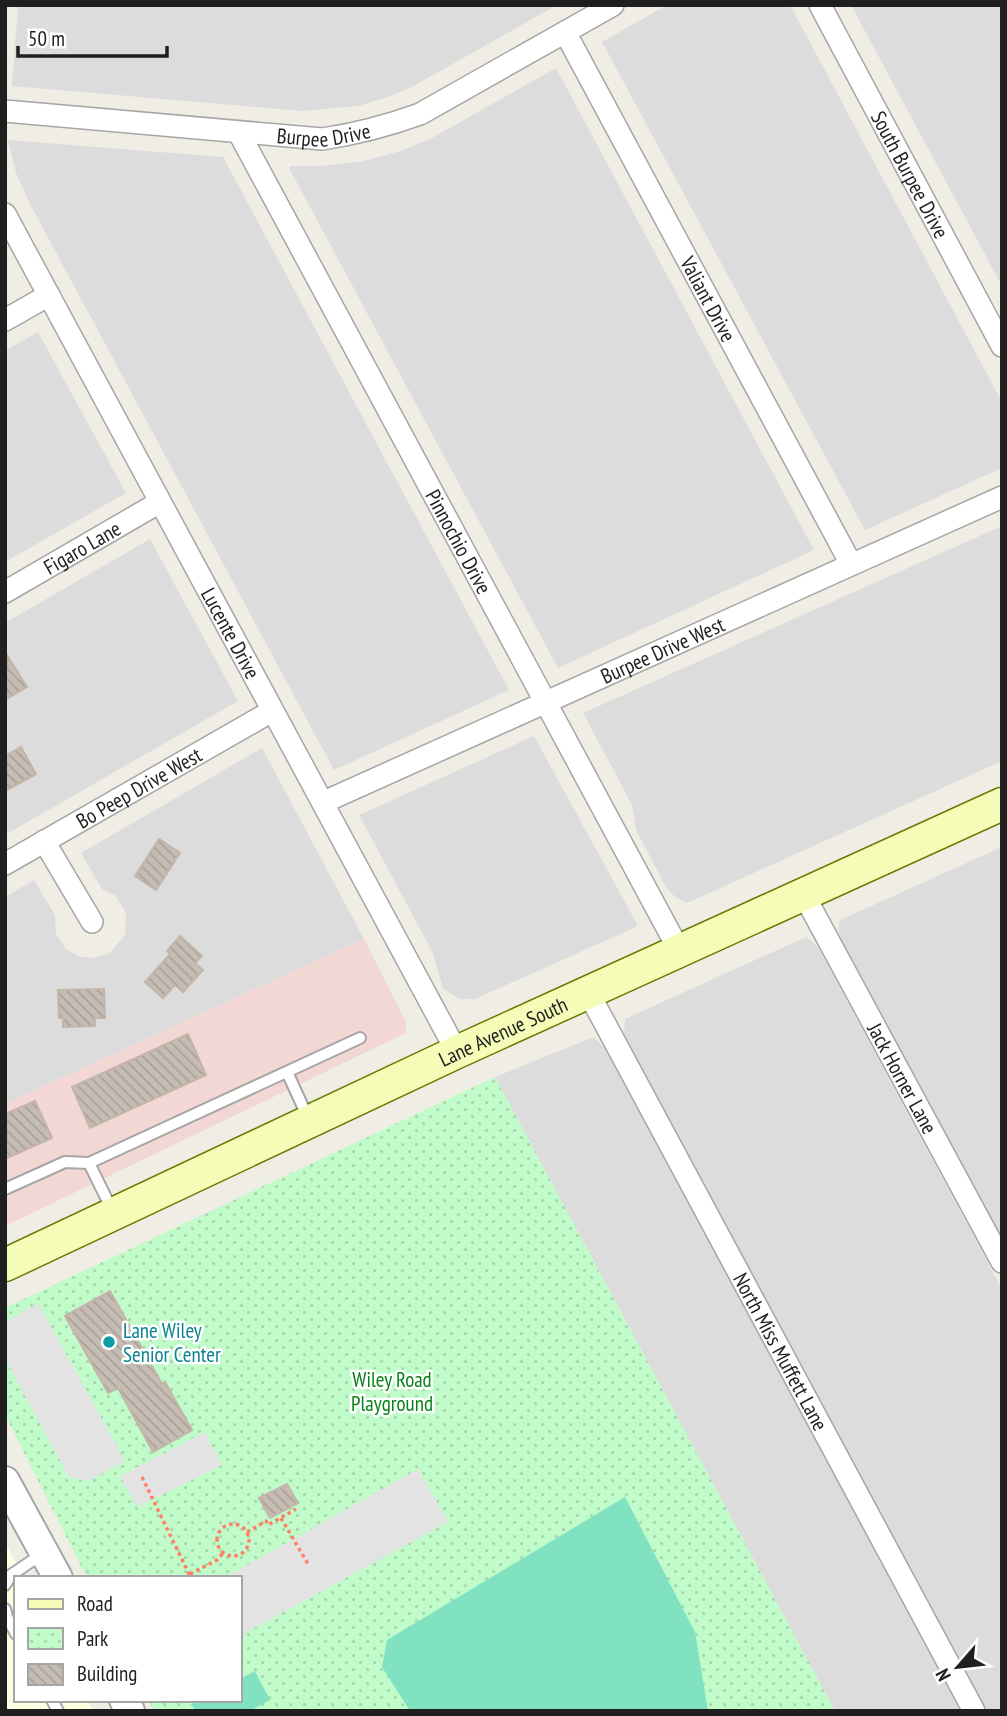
<svg xmlns="http://www.w3.org/2000/svg" width="1007" height="1716" font-family="'PT Sans Narrow',sans-serif">
	<style>
		.residential { fill: #dddcdc }
		.commercial { fill: #f2d7d4 }
		.education { fill: #fdffe0 }
		.park { fill: url(#park-dots) }
		.pitch { fill: #81e2c2 }
		.parking { fill: #e3e3e3 }
		.building { fill: url(#building-back-hatch); stroke: #c3b5a7; stroke-width: 2 }
		.lines { fill: none; stroke-linecap: round; stroke-linejoin: round }
		.service-casing { stroke: #a6a6a6; stroke-width: 14 }
		.minor-casing { stroke: #a6a6a6; stroke-width: 24 }
		.tertiary-casing { stroke: #a6a6a6; stroke-width: 32 }
		.secondary-casing { stroke: #687c01; stroke-width: 35 }
		.path { stroke: #ff8068; stroke-width: 3.5; stroke-dasharray: 3.5 3.5; stroke-linecap: butt }
		.service { stroke: #fff; stroke-width: 10 }
		.minor { stroke: #fff; stroke-width: 21 }
		.tertiary { stroke: #fff; stroke-width: 28 }
		.secondary { stroke: #f4fcb8; stroke-width: 32 }
		.culture-dot { fill: #0f9aa8; stroke: #fff; stroke-width: 2.5 }
		.labels { text-anchor: middle; dominant-baseline: central; stroke-width: 5; stroke-linejoin: round; paint-order: stroke }
		.street-label { font-size: 21px; fill: #1f1f1f; stroke: #fff }
		.culture-label { font-size: 21px; fill: #0d838f; stroke: #fff; text-anchor: start }
		.park-label { font-size: 21px; fill: #088319; stroke: #fff }
	</style>
	<defs>
		<pattern id="park-dots" width="8" height="8" patternUnits="userSpaceOnUse" patternTransform="scale(1.75)"><rect width="8" height="8" fill="#c1fbc9"/><path d="M2 2h.1M6 6h.1" fill="none" stroke="#a5d7ac" stroke-width="1.8" stroke-linecap="round"/></pattern>
		<pattern id="building-back-hatch" width="6" height="6" patternUnits="userSpaceOnUse" patternTransform="scale(1.75)"><rect width="6" height="6" fill="#c5bcb4"/><path d="M-1 5l2 2M0 0l6 6M5-1l2 2" fill="none" stroke="#a9a19a"/></pattern>
	</defs>
	<rect width="100%" height="100%" fill="#f0ede5"/>
	<path class="residential" d="M18,5h539l-145,82 -27,11 -27,8 -56,5 -290,-25z
		M667,5h123l212,397v66l-137,62 -263,-488z
		M851,5h151v281z
		M556,68l258,482 -256,118 -269,-500 1,-2h31l43,-5 37,-10 31,-13z
		M8,140l215,17 286,533 -175,80 -304,-566 -14,-31z
		M38,332l88,161 -121,69v-211z
		M1002,526v235l-315,142 -12,-6 -9,-10 -30,-57 -4,-25 -49,-92z
		M150,539l88,162 -233,134v-212z
		M534,736l103,188 -1,3 -161,72h-15l-17,-10 -10,-36 -74,-138z
		M262,748l102,191 -359,165v-207l29,-17 21,35 1,19 10,15 12,7 13,2 18,-4 16,-19 1,-22 -10,-17 -14,-7 -21,-36z
		M1002,847v392l-161,-299 -3,-12 2,-8z
		M806,937l12,10 184,342v422h-15l-363,-676 1,-16z
		M594,1037l12,13 355,661h-126l-340,-634z"/>
	<path class="commercial" d="M364,939l42,83v11l-401,193v-122z"/>
	<path class="education" d="M5,1542l19,36h-8v122h72l5,11h-88z"/>
	<path class="park" d="M495,1077l340,634h-681l-5,-11h91v-122h-153l-82,-163v-107z"/>
	<path class="pitch" d="M625,1497l70,135 13,79h-298l-28,-44 5,-27z
		M255,1671l15,29 -20,11h-55l-3,-6 8,-5h40v-21z"/>
	<path class="parking" d="M38,1303l87,158 -36,20 -20,-4 -64,-118v-37z
		M205,1432l17,33 -85,42 -17,-31z
		M418,1469l30,53 -208,114v-58h-16z"/>
	<path class="building" d="M5,652l22,35 -22,13z
		M21,747l15,27 -31,17v-35z
		M159,839l21,14 -24,37 -21,-14z
		M180,936l22,20 -7,7 8,7 -20,22 -8,-7 -12,13 -18,-16 25,-28 -3,-3z
		M104,989l1,29h-10v8l-32,1v-9h-4l-1,-28z
		M188,1034l18,41 -116,53 -18,-41z
		M35,1101l17,37 -47,21v-45z
		M110,1291l52,93 3,-2 27,48 -39,22 -35,-64 -10,5 -43,-77z
		M287,1484l11,19 -28,15 -11,-20z"/>
	<g class="lines">
		<defs>
			<path id="service" d="M287,1072l22,48
				M89,1163l271,-125
				M5,1189l60,-27 24,1 24,49
				M5,1585l6,-10 31,-21
				M5,1609l2,8 9,17
				M52,1700l6,11"/>
			<g id="minor">
				<path id="s1" d="M820,5l182,341"/>
				<path id="s2" d="M565,32l286,532"/>
				<path id="s3" d="M5,111l317,28c34,-5 65,-13 98,-25l193,-109"/>
				<path id="s4" d="M239,133l440,817"/>
				<path id="s5" d="M5,214l452,838"/>
				<path d="M5,320l44,-25"/>
				<path id="s6" d="M5,592l155,-90"/>
				<path id="s7" d="M324,802l678,-305"/>
				<path d="M44,841l48,81"/>
				<path id="s8" d="M5,864l267,-153"/>
				<path id="s9" d="M804,895l198,367"/>
				<path id="s10" d="M588,992l386,719"/>
			</g>
			<path id="tertiary" d="M5,1481l53,97
				M124,1700l6,11"/>
			<g id="secondary">
				<path id="s11" d="M5,1265l452,-213 545,-248"/>
			</g>
		</defs>
		<use href="#service" class="service-casing"/>
		<use href="#minor" class="minor-casing"/>
		<use href="#tertiary" class="tertiary-casing"/>
		<use href="#secondary" class="secondary-casing"/>
		<path class="path" d="M142,1477l49,101
			M281,1518l27,46
			M217 1540a16 16 0 1 1 32 0a16 16 0 1 1-32 0Z
			M247,1532l19,-11 2,4 28,-16
			M190,1574l27,-14 6,-7"/>
		<use href="#service" class="service"/>
		<use href="#minor" class="minor"/>
		<use href="#tertiary" class="tertiary"/>
		<use href="#secondary" class="secondary"/>
	</g>
	<circle class="culture-dot" cx="109" cy="1342" r="7"/>
	<g class="labels">
		<g class="street-label">
			<text stroke="none"><textPath href="#s3" startOffset="320">Burpee Drive</textPath></text>
			<text stroke="none"><textPath href="#s1" startOffset="192">South Burpee Drive</textPath></text>
			<text stroke="none"><textPath href="#s2" startOffset="303">Valiant Drive</textPath></text>
			<text stroke="none"><textPath href="#s4" startOffset="464">Pinnochio Drive</textPath></text>
			<text stroke="none"><textPath href="#s6" startOffset="89">Figaro Lane</textPath></text>
			<text stroke="none"><textPath href="#s5" startOffset="476">Lucente Drive</textPath></text>
			<text stroke="none"><textPath href="#s7" startOffset="371">Burpee Drive West</textPath></text>
			<text stroke="none"><textPath href="#s8" startOffset="154">Bo Peep Drive West</textPath></text>
			<text stroke="none"><textPath href="#s11" startOffset="550">Lane Avenue South</textPath></text>
			<text stroke="none"><textPath href="#s9" startOffset="208">Jack Horner Lane</textPath></text>
			<text stroke="none"><textPath href="#s10" startOffset="408">North Miss Muffett Lane</textPath></text>
		</g>
		<g class="culture-label">
			<text x="123" y="1330">Lane Wiley<tspan x="123" dy="24">Senior Center</tspan></text>
		</g>
		<g class="park-label">
			<text x="392" y="1379">Wiley Road<tspan x="392" dy="24">Playground</tspan></text>
		</g>
	</g>
	<rect width="1007" height="1716" fill="none" stroke="#1f1f1f" stroke-width="14"/>
	<rect x="14" y="1576" width="228" height="126" fill="#ffffff" stroke="#a5a5a5" stroke-width="2"/>
	<rect x="28" y="1599" width="35" height="10" fill="#f4fcb8" stroke="#a5a5a5" stroke-width="2"/>
	<text x="77" y="1611" font-size="21" fill="#1f1f1f">Road</text>
	<rect x="28" y="1628" width="35" height="21" fill="url(#park-dots)" stroke="#a5a5a5" stroke-width="2"/>
	<text x="77" y="1646" font-size="21" fill="#1f1f1f">Park</text>
	<rect x="28" y="1664" width="35" height="21" fill="url(#building-back-hatch)" stroke="#a5a5a5" stroke-width="2"/>
	<text x="77" y="1681" font-size="21" fill="#1f1f1f">Building</text>
	<g transform="translate(958 1667) rotate(242)" stroke="#ffffff" stroke-width="5" paint-order="stroke">
	<path d="M0-5L12 26L0 18L-12 26Z" fill="#1f1f1f"/>
	<text y="-10" font-size="19" font-weight="bold" text-anchor="middle" fill="#1f1f1f">N</text>
	</g>
	<path d="M18 46v10h149v-10" fill="none" stroke="#1f1f1f" stroke-width="3.5"/>
	<text x="28" y="46" font-size="21" fill="#1f1f1f" stroke="#ffffff" stroke-width="5" paint-order="stroke">50 m</text>
</svg>
